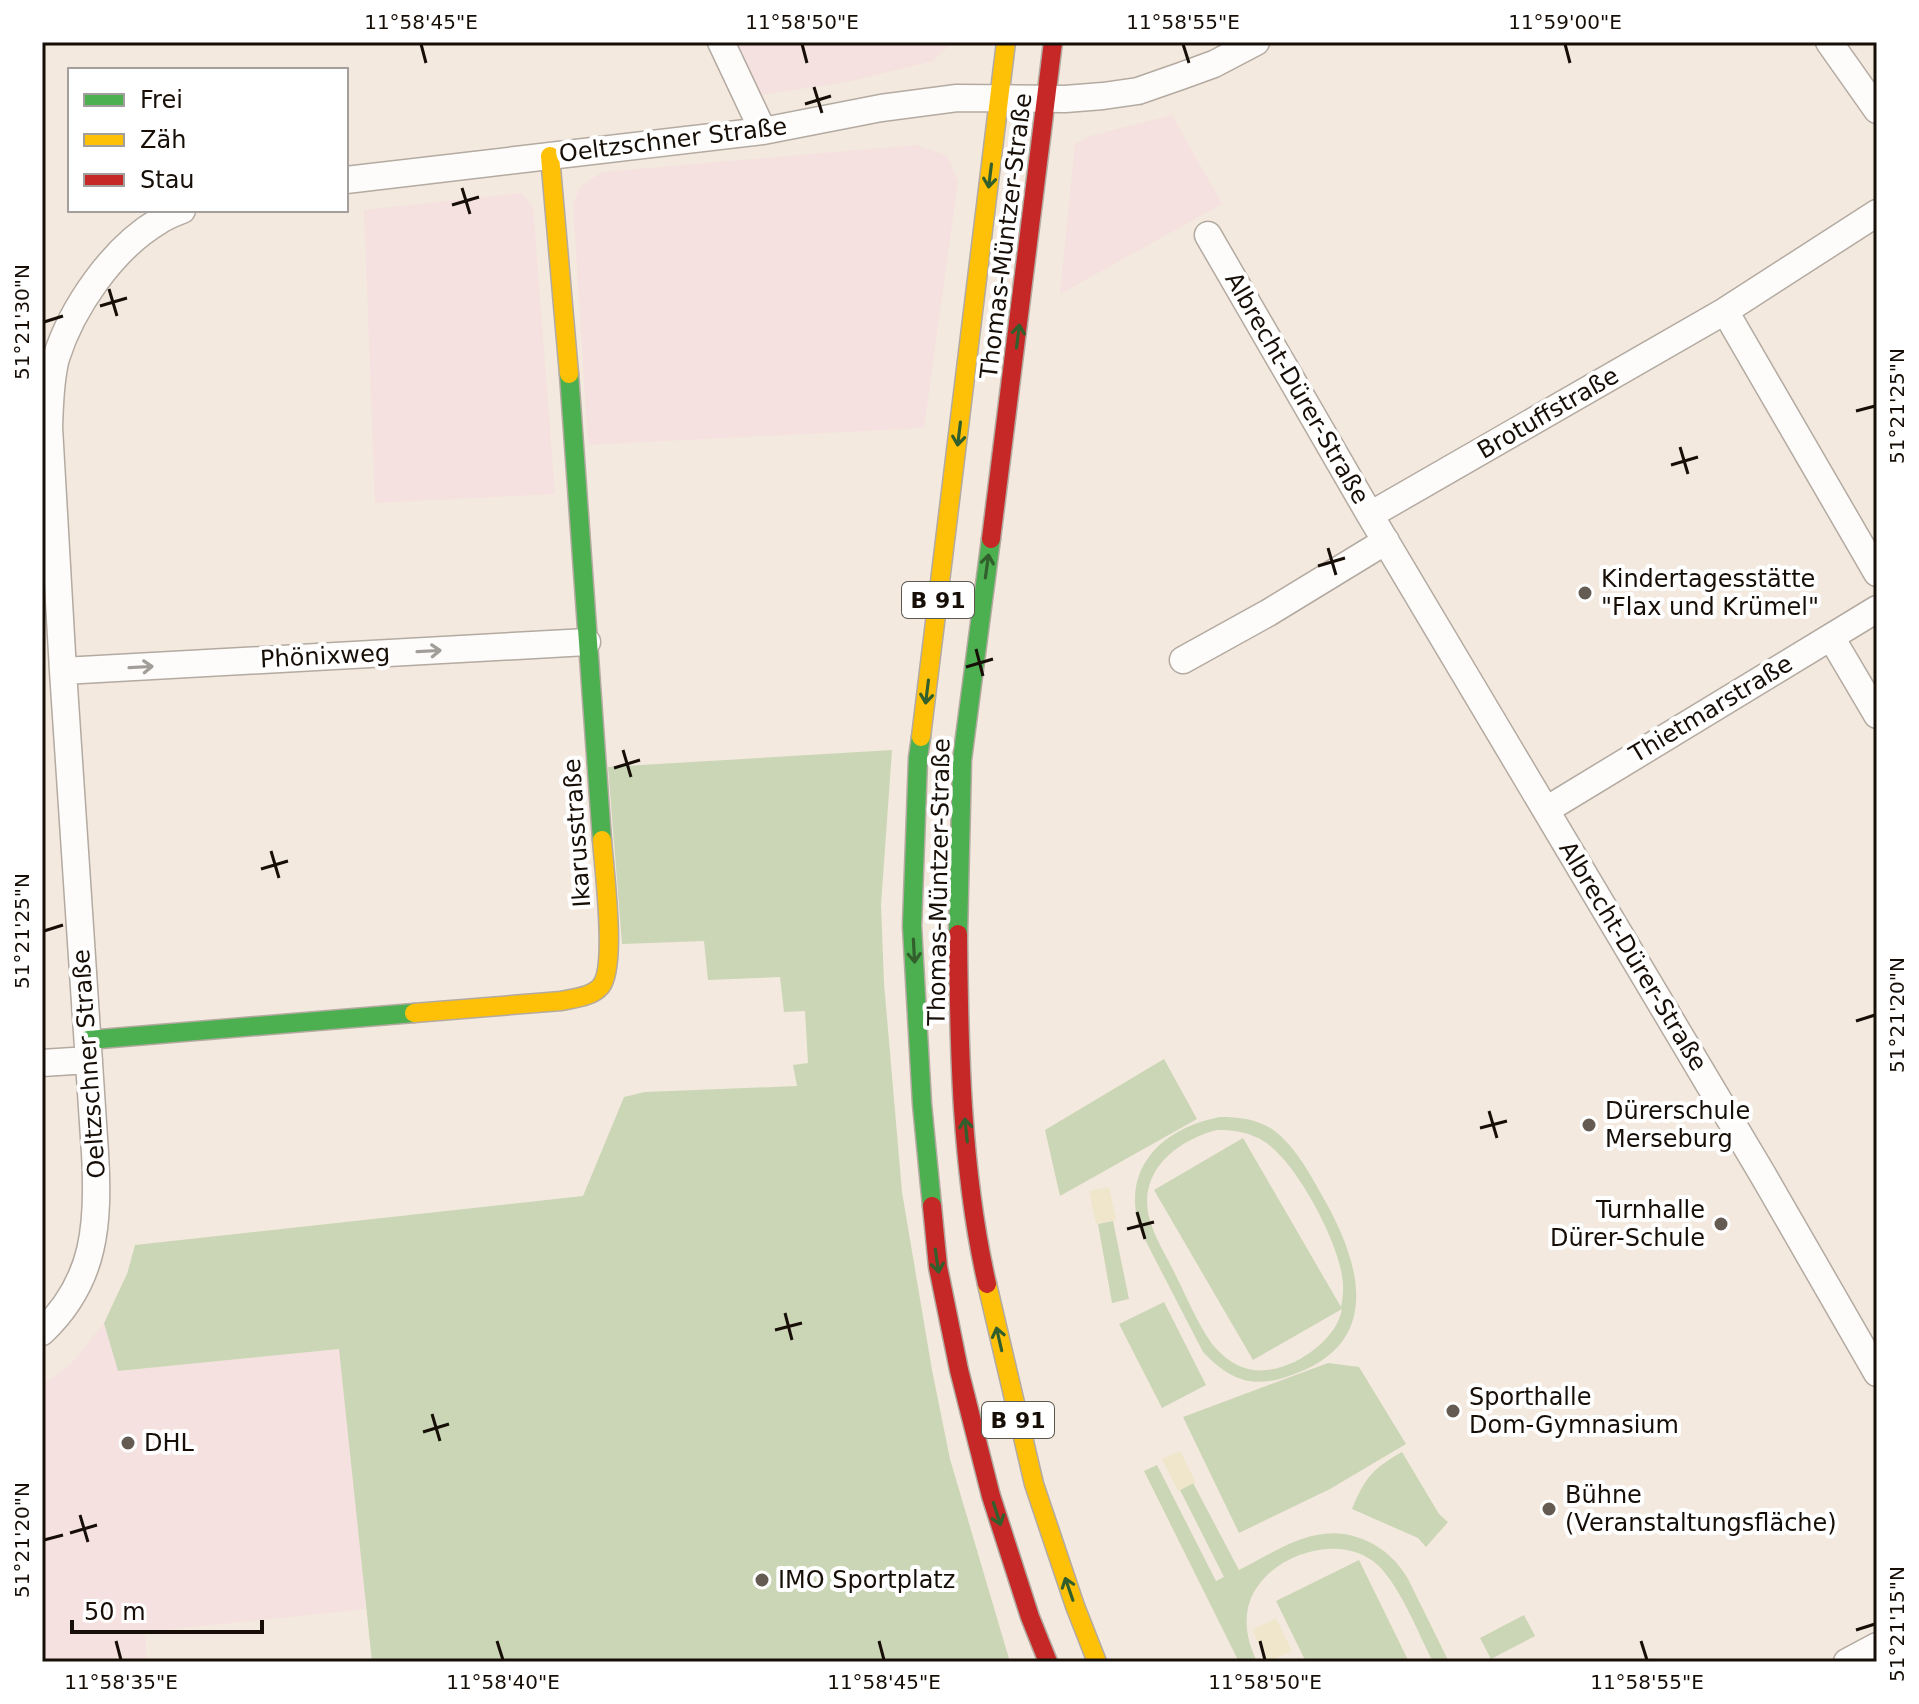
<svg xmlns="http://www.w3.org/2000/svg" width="1919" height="1704" font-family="'DejaVu Sans',sans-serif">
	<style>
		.commercial { fill: #f5e1df }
		.green { fill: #cbd6b6; fill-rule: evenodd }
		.sand { fill: #f0e6cc }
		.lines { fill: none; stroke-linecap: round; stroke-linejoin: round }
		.street-casing { stroke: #b3aaa1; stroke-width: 29 }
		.fast-casing { stroke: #b3aaa1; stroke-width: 21 }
		.slow-casing { stroke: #b3aaa1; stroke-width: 21 }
		.jam-casing { stroke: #b3aaa1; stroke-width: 21 }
		.street { stroke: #fdfcfa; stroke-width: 26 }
		.fast { stroke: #4caf50; stroke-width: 18 }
		.slow { stroke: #ffc107; stroke-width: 18 }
		.jam { stroke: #c62828; stroke-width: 18 }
		.oneway { stroke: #325f2c }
		.oneway2 { stroke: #a19d99 }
		.ticks { fill: none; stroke: #170f07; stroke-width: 3 }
		.poi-dot { fill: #645b52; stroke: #fff; stroke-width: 3 }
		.labels { text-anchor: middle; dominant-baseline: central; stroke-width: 8; stroke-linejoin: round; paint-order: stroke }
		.shield { fill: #fff; stroke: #5d5751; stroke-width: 2 }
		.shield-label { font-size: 22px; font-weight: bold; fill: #170f07 }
		.street-label { font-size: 24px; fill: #170f07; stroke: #fff }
		.poi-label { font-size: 24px; fill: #170f07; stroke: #fff; text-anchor: start }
		.neatline { fill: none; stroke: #170f07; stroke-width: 3 }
		.ticks-label { font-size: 20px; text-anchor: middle; fill: #170f07 }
	</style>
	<rect width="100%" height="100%" fill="#f4e9de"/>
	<path class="commercial" d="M737,42h216l-20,19 -86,21 -87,13z
		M1172,115l50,89 -162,90 15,-150 15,-8z
		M917,145l30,11 11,25 -34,247 -336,17 -15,-241 8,-18 21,-14z
		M522,193l11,14 22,287 -180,9 -11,-293z
		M104,1323l15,48 221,-22 26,260 -221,23 2,30h-105v-277l29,-21z"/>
	<path class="green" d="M892,750l-11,155 3,78 18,209 30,178 18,89 60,203h-638l-33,-313 -221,22 -14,-48 23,-49 8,-29 448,-49 41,-99 21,-5 152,-6 -4,-21 15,-2 -3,-52 -21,1 -4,-35 -72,3 -4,-39 -82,3 -14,-177z
		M1164,1059l33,60 -137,77 -15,-66z
		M1220,1117c19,0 36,2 52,12 21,15 36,41 48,63 40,68 67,152 -31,184 -37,13 -59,4 -86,-24l-63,-122c-20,-62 22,-102 80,-113zM1217,1130c18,0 32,2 48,12 31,20 72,97 77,134 2,10 1,21 -1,31l-98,-169 -89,52 99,170 89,-51c-6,36 -64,73 -100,58 -12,-4 -22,-14 -30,-23 -14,-20 -24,-44 -35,-66 -9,-20 -23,-40 -28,-61 -11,-46 28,-77 68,-87z
		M1113,1221l16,78 -17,4 -14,-79z
		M1164,1302l42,83 -44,23 -43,-84z
		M1328,1363l31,4 47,77 -76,45 -91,44 -56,-116z
		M1402,1452l37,62 9,8 -22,25 -8,-9 -66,-29c13,-31 20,-40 50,-57z
		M1157,1465l59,116 8,-4 -44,-87 13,-7 46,87c42,-21 80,-51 128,-29 18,8 31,21 41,38l41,83h-16c-15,-29 -35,-82 -60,-101 -40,-30 -114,-2 -125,47 -4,19 1,37 9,54h-18l-95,-191z
		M1359,1560l50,102h-103l-30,-61z
		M1524,1615l11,21 -44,23 -11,-21z"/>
	<path class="sand" d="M1109,1187l7,33 -20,4 -7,-33z
		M1180,1451l16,31 -18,9 -16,-32z
		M1276,1618l16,33 -24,11 -16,-32z"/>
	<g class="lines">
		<defs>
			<path id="street" d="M721,42l42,89
				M1829,42l48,68
				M346,180l417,-49 118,-23 76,-10 108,1 38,-3 35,-5 43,-15 33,-12 42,-22
				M1208,235l162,280 393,660 114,198
				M1725,311l152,262
				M1370,515l355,-204 152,-98
				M1831,637l46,78
				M1183,660l85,-47 118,-72
				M63,671l524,-29
				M1546,810l331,-201
				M42,1063l47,-3
				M42,1332c54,-51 57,-109 53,-179l-32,-482 -14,-244c1,-22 1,-47 7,-69 16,-51 57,-110 103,-137 7,-5 15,-8 23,-11
				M1847,1662l30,-16"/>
			<path id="fast" d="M569,374l33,466
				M921,737l-3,21 -6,168 10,178 10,102
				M958,934l4,-174 29,-221
				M88,1040l326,-27"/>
			<path id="slow" d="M550,156l19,218
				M921,737l85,-695
				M414,1013l147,-12c13,-3 31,-4 40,-15 16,-20 3,-117 1,-146
				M987,1284l47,200 41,122 22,56"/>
			<path id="jam" d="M991,539l62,-497
				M958,934c1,116 3,236 29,350
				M932,1206l6,61 21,103 32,126 39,121 18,45"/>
		</defs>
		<use href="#street" class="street-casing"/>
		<use href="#fast" class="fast-casing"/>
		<use href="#slow" class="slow-casing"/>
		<use href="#jam" class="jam-casing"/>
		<use href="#street" class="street"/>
		<use href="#fast" class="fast"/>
		<use href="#slow" class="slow"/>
		<use href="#jam" class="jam"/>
	</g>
	<defs><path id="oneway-shaft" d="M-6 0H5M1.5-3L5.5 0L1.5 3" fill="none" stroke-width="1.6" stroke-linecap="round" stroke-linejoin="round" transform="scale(2)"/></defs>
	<g class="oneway">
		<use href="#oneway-shaft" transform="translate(990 176) rotate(97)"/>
		<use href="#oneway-shaft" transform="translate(1018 336) rotate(-83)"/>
		<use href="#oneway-shaft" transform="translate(959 434) rotate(97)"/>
		<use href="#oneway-shaft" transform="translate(987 566) rotate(-82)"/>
		<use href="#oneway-shaft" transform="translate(927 692) rotate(97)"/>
		<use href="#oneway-shaft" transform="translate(914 951) rotate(87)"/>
		<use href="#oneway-shaft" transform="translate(966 1130) rotate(-96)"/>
		<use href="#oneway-shaft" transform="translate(937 1261) rotate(82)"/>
		<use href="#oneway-shaft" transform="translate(999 1339) rotate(-103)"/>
		<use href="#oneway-shaft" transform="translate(997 1514) rotate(72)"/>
		<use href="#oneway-shaft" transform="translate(1069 1589) rotate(-109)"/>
	</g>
	<g class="oneway2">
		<use href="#oneway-shaft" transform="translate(429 651) rotate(-3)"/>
		<use href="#oneway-shaft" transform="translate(141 667) rotate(-3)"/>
	</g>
	<path class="ticks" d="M421,44l5,19M802,44l5,19M1183,44l6,19M1565,44l5,19M814,87l8,26M805,104l26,-8M462,188l8,26M452,205l27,-8M109,289l8,27M100,306l27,-8M44,322l19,-6M1856,411l19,-5M1680,447l8,27M1671,465l27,-8M1328,548l8,27M1318,566l27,-8M976,649l7,27M966,667l27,-8M623,750l8,27M614,768l26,-8M271,851l8,27M261,869l27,-8M44,931l19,-6M1856,1021l19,-6M1489,1111l8,27M1480,1128l27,-7M1137,1212l8,27M1127,1229l27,-7M785,1313l7,27M775,1330l27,-7M432,1414l8,27M423,1432l26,-8M80,1515l8,27M70,1533l27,-8M44,1540l19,-5M1856,1630l19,-6M116,1641l5,19M497,1641l6,19M879,1641l5,19M1260,1641l5,19M1641,1641l6,19"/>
	<g class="poi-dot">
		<circle cx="1585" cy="593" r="8"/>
		<circle cx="1589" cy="1125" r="8"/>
		<circle cx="1721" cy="1224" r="8"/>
		<circle cx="1453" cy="1411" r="8"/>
		<circle cx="128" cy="1443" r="8"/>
		<circle cx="1549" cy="1509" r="8"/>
		<circle cx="762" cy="1580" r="8"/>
	</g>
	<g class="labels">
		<g class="shield">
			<rect x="902" y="582" width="72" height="36" rx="6"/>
			<rect x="982" y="1402" width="72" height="36" rx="6"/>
		</g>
		<g class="shield-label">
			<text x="938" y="600">B 91</text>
			<text x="1018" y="1420">B 91</text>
		</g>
		<g class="street-label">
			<text transform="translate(673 140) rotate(-7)">Oeltzschner Straße</text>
			<text transform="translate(1006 236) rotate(-83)">Thomas-Müntzer-Straße</text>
			<text transform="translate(1297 388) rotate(60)">Albrecht-Dürer-Straße</text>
			<text transform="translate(1548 413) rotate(-30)">Brotuffstraße</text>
			<text transform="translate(325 656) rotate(-3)">Phönixweg</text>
			<text transform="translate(1711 709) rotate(-31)">Thietmarstraße</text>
			<text transform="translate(577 833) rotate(-94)">Ikarusstraße</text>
			<text transform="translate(939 882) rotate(-89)">Thomas-Müntzer-Straße</text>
			<text transform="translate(1633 956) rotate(59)">Albrecht-Dürer-Straße</text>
			<text transform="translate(89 1064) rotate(-94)">Oeltzschner Straße</text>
		</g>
		<g class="poi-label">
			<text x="1601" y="579">Kindertagesstätte<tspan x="1601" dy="28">"Flax und Krümel"</tspan></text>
			<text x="1605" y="1111">Dürerschule<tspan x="1605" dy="28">Merseburg</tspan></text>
			<text x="1705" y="1210" text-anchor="end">Turnhalle<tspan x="1705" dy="28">Dürer-Schule</tspan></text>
			<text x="1469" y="1397">Sporthalle<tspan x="1469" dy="28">Dom-Gymnasium</tspan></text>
			<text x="144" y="1443">DHL</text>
			<text x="1565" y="1495">Bühne<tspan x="1565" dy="28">(Veranstaltungsfläche)</tspan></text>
			<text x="778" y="1580">IMO Sportplatz</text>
		</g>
	</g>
	<rect width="1919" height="1704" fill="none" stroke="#ffffff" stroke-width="88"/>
	<rect x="68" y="68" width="280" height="144" fill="#ffffff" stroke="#a29f9c" stroke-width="2"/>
	<rect x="84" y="94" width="40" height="12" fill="#4caf50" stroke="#a29f9c" stroke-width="2"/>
	<text x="140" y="108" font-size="24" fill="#170f07">Frei</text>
	<rect x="84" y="134" width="40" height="12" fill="#ffc107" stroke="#a29f9c" stroke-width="2"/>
	<text x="140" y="148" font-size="24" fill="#170f07">Zäh</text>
	<rect x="84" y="174" width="40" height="12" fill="#c62828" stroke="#a29f9c" stroke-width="2"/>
	<text x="140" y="188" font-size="24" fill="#170f07">Stau</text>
	<path d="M72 1620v12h190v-12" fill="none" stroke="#170f07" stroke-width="4"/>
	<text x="84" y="1620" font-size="24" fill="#170f07" stroke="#ffffff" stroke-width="6" paint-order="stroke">50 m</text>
	<rect x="44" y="44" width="1831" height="1616" class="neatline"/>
	<g class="ticks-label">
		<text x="421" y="29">11°58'45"E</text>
		<text x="802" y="29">11°58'50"E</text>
		<text x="1183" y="29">11°58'55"E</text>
		<text x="1565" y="29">11°59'00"E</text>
		<text transform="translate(22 322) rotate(-90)" y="7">51°21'30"N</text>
		<text transform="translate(1897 406) rotate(-90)" y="7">51°21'25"N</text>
		<text transform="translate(22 931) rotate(-90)" y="7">51°21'25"N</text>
		<text transform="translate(1897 1015) rotate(-90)" y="7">51°21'20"N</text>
		<text transform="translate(22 1540) rotate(-90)" y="7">51°21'20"N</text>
		<text transform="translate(1897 1624) rotate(-90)" y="7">51°21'15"N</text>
		<text x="121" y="1689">11°58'35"E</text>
		<text x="503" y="1689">11°58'40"E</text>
		<text x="884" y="1689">11°58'45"E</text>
		<text x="1265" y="1689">11°58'50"E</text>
		<text x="1647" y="1689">11°58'55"E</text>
	</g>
</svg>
